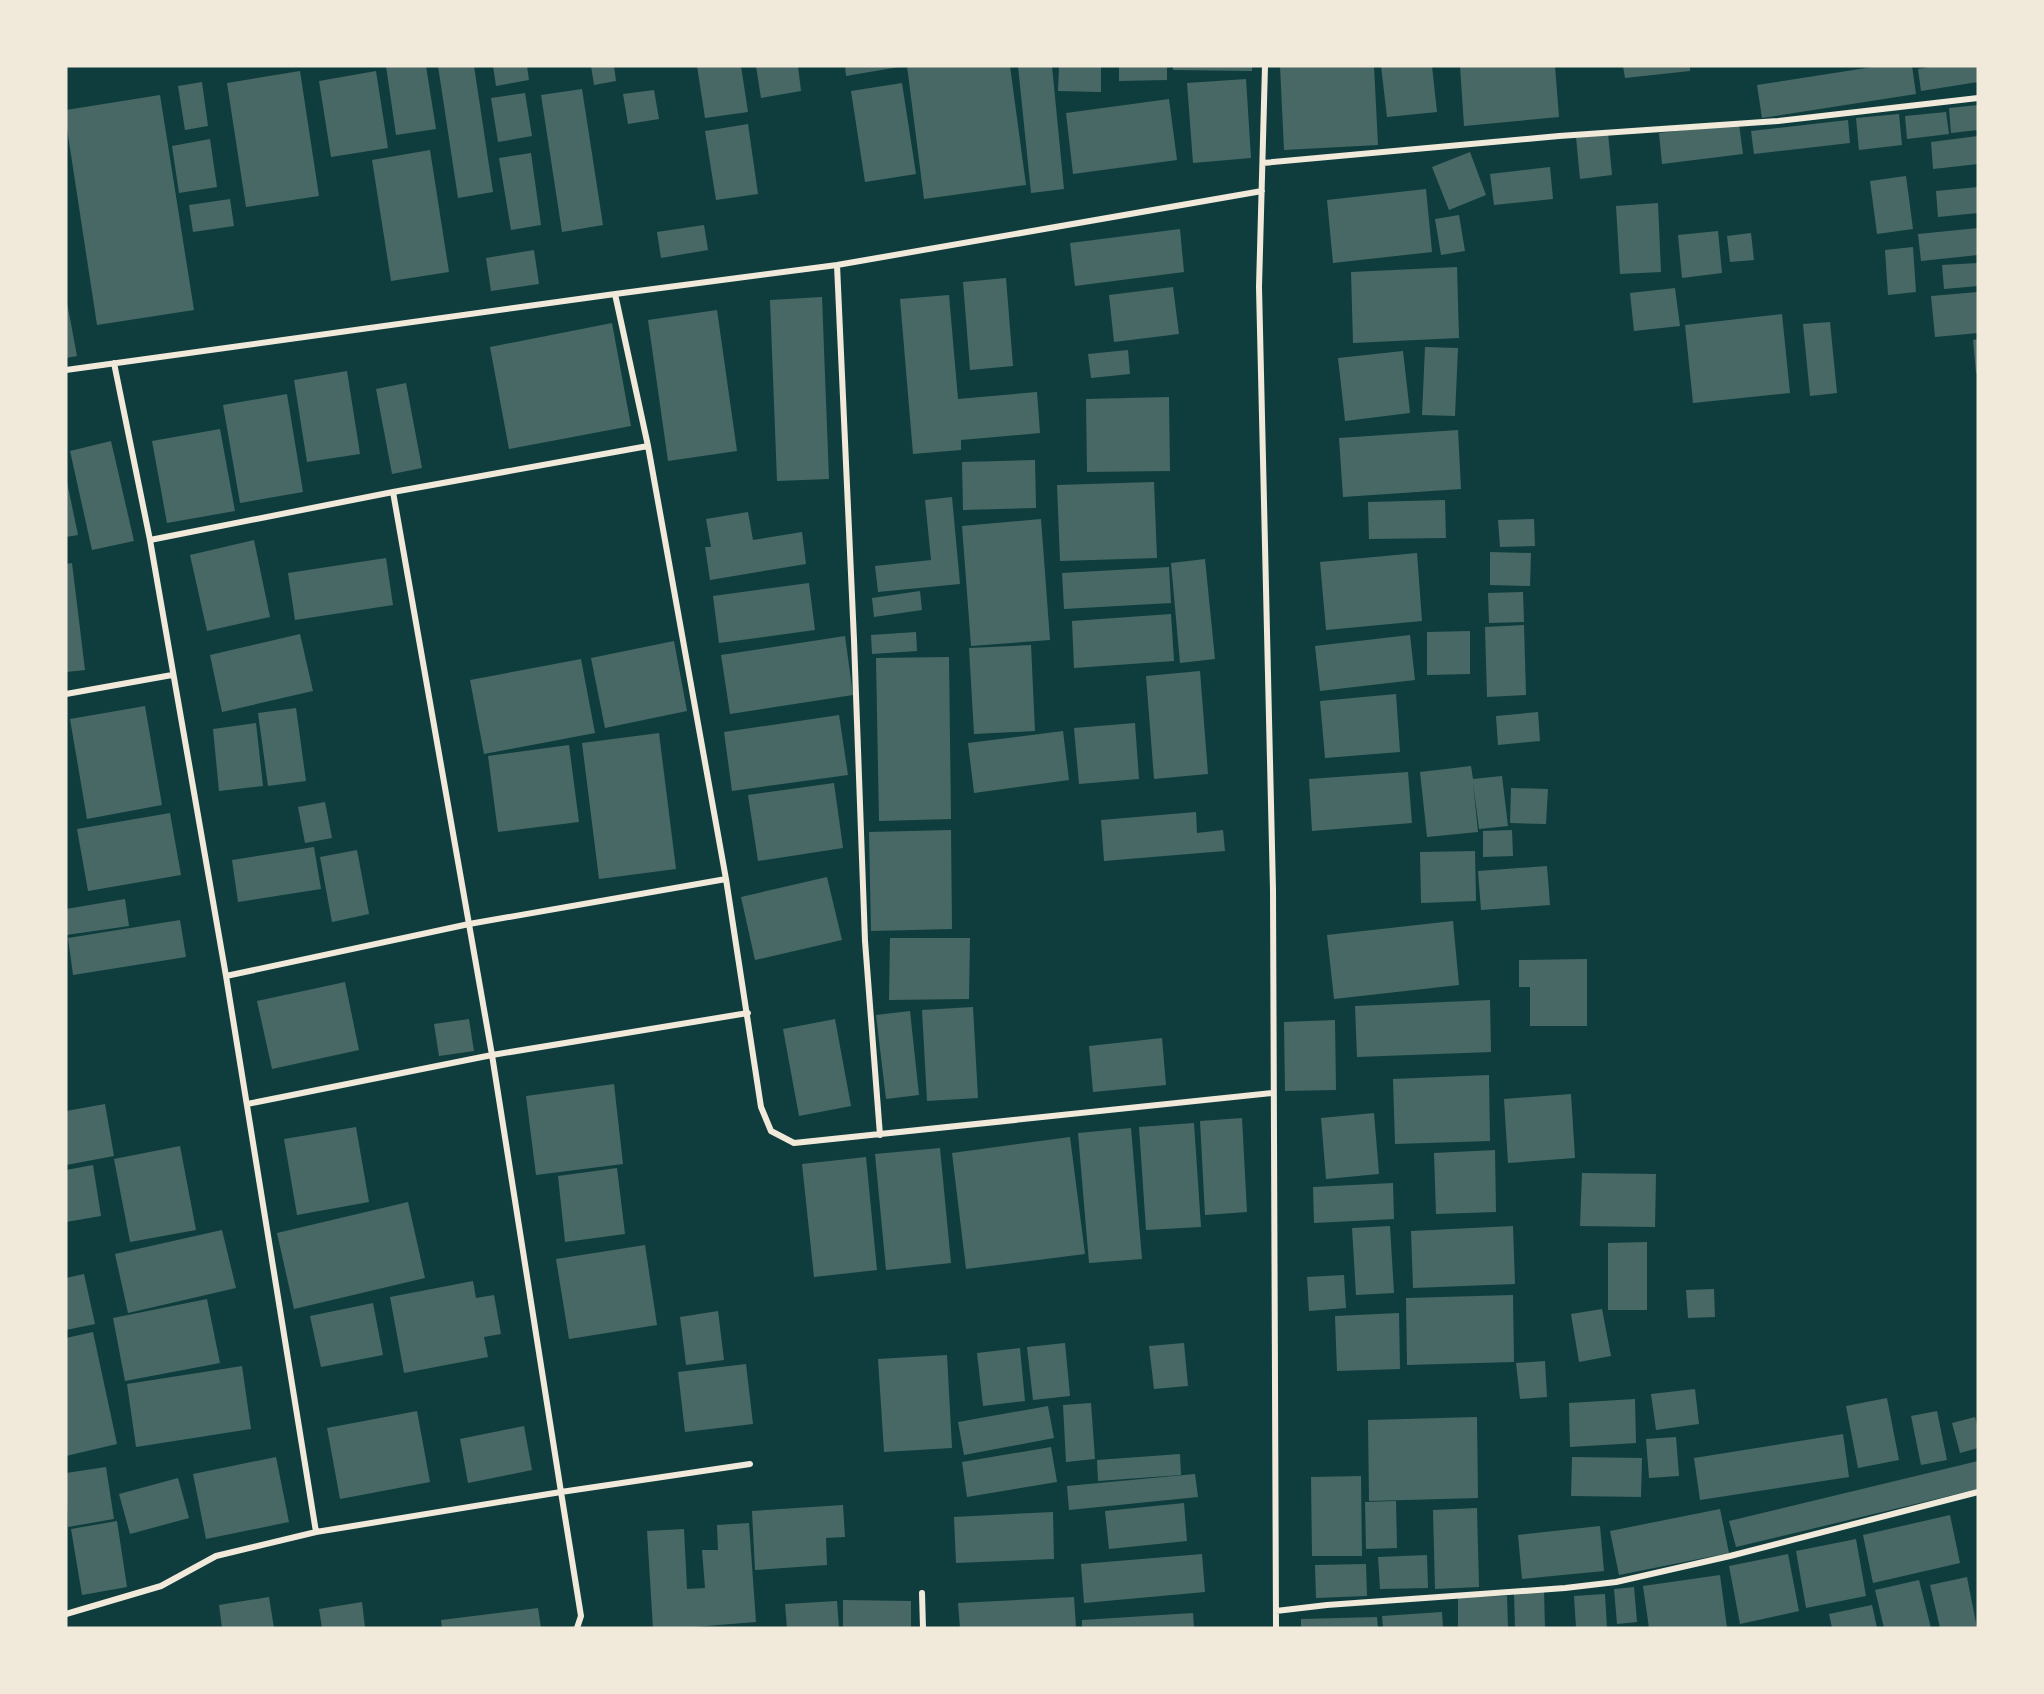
<svg xmlns="http://www.w3.org/2000/svg" width="2044" height="1694" font-family="Jost,sans-serif">
	<style>
		.building { fill: #486865 }
		.lines { fill: none; stroke-linecap: round; stroke-linejoin: round }
		.minor { stroke: #f1e9da; stroke-width: 6 }
	</style>
	<rect width="100%" height="100%" fill="#0f3d3e"/>
	<path class="building" d="M386,66h40l10,63 -40,6z
		M438,66h36l19,126 -35,6z
		M493,66h34l2,14 -33,6z
		M591,66h23l2,15 -22,4z
		M697,66h44l7,46 -43,6z
		M756,66h42l3,25 -40,7z
		M845,66h54v1l-53,9z
		M907,66h103l16,119 -102,14z
		M1018,66h34l12,123 -33,4z
		M1059,66h42v26l-43,-1z
		M1119,66h48v14l-48,1z
		M1173,66h79v5l-79,-1z
		M1280,66h94l4,79 -94,5z
		M1381,66h51l5,46 -50,5z
		M1460,66h95l4,51 -95,9z
		M1623,66h67v5l-65,7z
		M1879,66h33l4,28 -154,24 -5,-33z
		M1935,66h43v16l-57,9 -3,-22z
		M300,71l19,125 -73,11 -19,-124z
		M376,71l12,77 -57,9 -12,-76z
		M1246,79l5,79 -58,5 -6,-80z
		M202,82l6,44 -23,4 -7,-44z
		M902,83l14,91 -51,8 -14,-91z
		M582,89l21,136 -41,7 -21,-137z
		M654,90l5,29 -31,5 -5,-30z
		M525,93l7,43 -34,6 -7,-44z
		M160,95l34,215 -97,15 -31,-203v-12z
		M1169,99l8,61 -104,14 -7,-61z
		M1978,105v25l-27,3 -2,-25z
		M1946,112l3,22 -42,5 -2,-23z
		M1899,114l3,31 -43,5 -3,-32z
		M1848,120l2,23 -96,11 -3,-23z
		M748,124l10,70 -42,6 -11,-69z
		M1739,124l4,30 -81,10 -3,-31z
		M1608,133l4,42 -32,4 -4,-42z
		M1978,136v28l-45,5 -2,-27z
		M210,139l7,48 -38,6 -7,-47z
		M430,150l19,122 -58,9 -19,-121z
		M1470,152l16,43 -37,15 -17,-43z
		M531,153l10,72 -30,5 -12,-72z
		M1550,167l3,32 -59,6 -4,-31z
		M1906,176l7,53 -36,5 -7,-53z
		M1978,187v26l-40,4 -2,-26z
		M1426,189l6,63 -99,11 -6,-63z
		M230,199l4,27 -41,6 -4,-27z
		M1658,203l3,69 -41,2 -4,-68z
		M1459,215l6,36 -24,4 -6,-36z
		M704,225l4,25 -47,8 -4,-26z
		M1978,228v27l-57,6 -3,-27z
		M1180,229l4,43 -109,14 -5,-43z
		M1718,231l4,42 -40,5 -4,-43z
		M1751,233l3,27 -24,2 -3,-26z
		M1913,247l3,45 -28,3 -3,-45z
		M534,250l5,34 -48,7 -5,-33z
		M1978,263v23l-34,3 -2,-24z
		M1457,267l2,71 -106,5 -2,-71z
		M1006,278l7,88 -43,4 -7,-88z
		M1173,287l6,47 -65,8 -5,-47z
		M1675,288l5,38 -46,5 -4,-38z
		M1978,292v41l-43,4 -4,-41z
		M949,295l9,104 79,-7 3,41 -79,7v10l-48,4 -13,-155z
		M66,297l11,59 -11,2z
		M822,297l7,182 -52,2 -7,-181z
		M717,310l20,141 -69,10 -20,-141z
		M1782,314l8,79 -97,10 -8,-78z
		M1830,322l7,71 -27,3 -7,-72z
		M612,323l19,103 -122,23 -19,-102z
		M1978,339v33l-2,1 -3,-33z
		M1425,347l33,1 -3,68 -33,-1z
		M1128,350l2,24 -39,4 -3,-24z
		M1403,351l7,62 -65,8 -7,-63z
		M347,371l13,83 -53,8 -13,-82z
		M406,383l16,85 -30,6 -16,-85z
		M287,394l16,98 -63,11 -17,-98z
		M1169,397l1,74 -83,1 -1,-73z
		M220,429l15,82 -68,12 -15,-82z
		M1458,430l3,59 -118,8 -4,-59z
		M111,441l23,100 -42,9 -22,-99z
		M1035,460l1,48 -73,2 -1,-48z
		M66,477l12,58 -12,2z
		M1154,482l3,76 -97,3 -3,-76z
		M952,497l8,87 -82,8 -3,-26 56,-6 -6,-60z
		M1445,500l1,38 -77,1 -1,-37z
		M748,512l5,28 49,-8 4,32 -96,16 -5,-33h6l-5,-28z
		M1041,519l9,121 -79,6 -9,-120z
		M1534,519l1,27 -35,1 -2,-27z
		M254,540l16,77 -63,14 -17,-76z
		M1490,552l41,1 -1,33 -40,-1z
		M1417,553l5,68 -96,9 -6,-68z
		M386,558l7,47 -98,15 -7,-47z
		M1205,559l10,100 -35,4 -9,-100z
		M72,563l13,107 -19,2v-108z
		M1169,567l2,36 -107,6 -2,-36z
		M809,583l6,47 -96,13 -6,-47z
		M920,591l2,19 -48,7 -2,-19z
		M1523,592l1,30 -35,1 -1,-30z
		M1171,614l3,47 -100,7 -2,-47z
		M1524,625l2,70 -39,2 -2,-70z
		M1470,631v43l-43,1v-43z
		M916,632l1,19 -45,3 -1,-19z
		M300,634l13,57 -91,21 -12,-57z
		M1410,635l5,45 -95,11 -5,-45z
		M845,636l8,59 -123,19 -9,-59z
		M674,641l13,70 -82,17 -14,-70z
		M1031,645l4,86 -61,3 -5,-86z
		M949,657l2,162 -72,2 -3,-163z
		M581,659l14,74 -111,21 -14,-74z
		M1200,671l8,103 -54,5 -8,-103z
		M1396,694l4,58 -75,6 -5,-57z
		M145,706l17,99 -75,14 -17,-100z
		M296,708l10,73 -38,5 -10,-73z
		M1538,712l2,29 -42,4 -2,-29z
		M839,715l9,60 -116,16 -8,-59z
		M256,723l7,63 -44,5 -6,-62z
		M1135,723l4,56 -60,5 -5,-56z
		M1063,731l6,49 -95,13 -6,-50z
		M659,733l17,136 -77,10 -17,-136z
		M569,745l10,77 -81,10 -10,-76z
		M1471,766l2,13 29,-3 6,50 -29,3 -6,-47 5,50 -51,5 -7,-65z
		M1408,772l4,51 -100,8 -3,-52z
		M834,783l9,65 -85,13 -10,-66z
		M1511,788l37,1 -2,35 -36,-1z
		M325,802l7,36 -27,5 -7,-36z
		M1196,812l1,21 26,-3 2,21 -121,10 -3,-41z
		M170,813l11,62 -93,16 -11,-62z
		M951,830l1,99 -81,2 -2,-99z
		M1512,830l1,26 -30,1v-26z
		M314,847l7,42 -83,13 -6,-42z
		M357,850l12,64 -37,8 -12,-65z
		M1475,851l1,50 -55,2 -1,-51z
		M1547,866l3,39 -69,5 -3,-39z
		M827,877l15,63 -87,20 -14,-63z
		M125,899l4,27 -63,9v-26z
		M180,920l6,37 -113,18 -5,-37z
		M1453,921l6,64 -125,14 -7,-64z
		M890,938h80l-1,61 -80,1z
		M1587,959v67h-57v-39h-11v-27z
		M345,982l14,68 -87,19 -15,-68z
		M1490,1000l1,52 -134,5 -2,-51z
		M973,1007l5,91 -51,3 -5,-91z
		M910,1011l9,84 -33,4 -10,-84z
		M469,1019l5,32 -35,5 -5,-32z
		M835,1019l16,87 -52,10 -16,-87z
		M1335,1020l1,70 -51,1 -1,-69z
		M1162,1038l4,47 -73,7 -4,-46z
		M1489,1075l1,66 -95,3 -2,-65z
		M614,1084l9,80 -87,11 -10,-79z
		M1571,1094l4,64 -67,5 -4,-64z
		M105,1104l9,52 -48,9v-54z
		M1374,1113l5,61 -53,5 -5,-61z
		M1242,1118l5,94 -42,3 -5,-94z
		M1194,1123l7,104 -55,3 -7,-103z
		M356,1127l13,75 -72,13 -13,-76z
		M1131,1128l11,131 -53,4 -11,-130z
		M1070,1137l15,117 -119,15 -14,-116z
		M180,1146l16,84 -66,12 -16,-83z
		M940,1148l11,115 -65,7 -11,-116z
		M1495,1150l1,62 -60,2 -2,-61z
		M866,1157l11,113 -63,7 -12,-113z
		M93,1165l8,51 -35,6v-52z
		M617,1168l8,66 -60,8 -7,-66z
		M1582,1173l74,1 -1,53 -75,-1z
		M1393,1183l1,36 -80,4 -1,-36z
		M408,1202l17,76 -131,31 -17,-76z
		M1390,1226l4,67 -38,2 -4,-67z
		M1513,1226l2,58 -102,4 -2,-57z
		M222,1230l14,58 -108,25 -13,-59z
		M1647,1242v68h-39v-67z
		M645,1245l12,80 -88,14 -13,-80z
		M84,1274l11,50 -29,6v-52z
		M1344,1275l2,33 -37,3 -2,-34z
		M473,1281l3,17 18,-3 7,39 -17,3 4,20 -84,16 -14,-76z
		M1714,1289l1,28 -27,1 -2,-28z
		M1513,1295l1,67 -107,3 -1,-67z
		M207,1299l13,64 -95,18 -12,-63z
		M373,1303l10,52 -62,12 -11,-51z
		M1602,1309l9,47 -32,6 -8,-48z
		M718,1311l6,49 -38,5 -6,-48z
		M1399,1313l1,56 -63,2 -2,-55z
		M93,1332l24,112 -51,12v-118z
		M1065,1343l5,53 -37,4 -6,-53z
		M1184,1343l4,43 -34,3 -5,-43z
		M1020,1348l5,53 -42,5 -6,-53z
		M947,1355l5,93 -68,4 -6,-93z
		M1545,1361l2,36 -27,2 -4,-36z
		M746,1364l7,60 -68,8 -7,-60z
		M242,1366l9,63 -115,18 -9,-63z
		M1695,1389l4,35 -43,6 -5,-36z
		M1887,1398l12,62 -41,8 -12,-62z
		M1635,1399l1,44 -66,4 -1,-44z
		M1091,1403l4,56 -29,3 -3,-57z
		M1048,1406l6,32 -90,17 -6,-33z
		M417,1411l13,71 -90,17 -13,-71z
		M1937,1411l10,49 -26,5 -10,-49z
		M1477,1417l1,81 -109,3 -1,-81z
		M1975,1417l3,12v19l-18,5 -8,-30z
		M524,1426l8,44 -64,13 -8,-44z
		M1843,1434l6,43 -149,23 -6,-42z
		M1676,1437l3,39 -30,2 -3,-39z
		M1051,1447l6,35 -90,15 -5,-35z
		M1180,1454l1,21 -83,6 -1,-21z
		M276,1457l13,65 -83,17 -13,-65z
		M1572,1457l70,1 -1,39 -70,-1z
		M1978,1461v28l-242,58 -7,-26z
		M106,1467l8,52 -46,8 -2,-54z
		M1195,1474l3,23 -129,13 -2,-24z
		M1361,1476l1,80h-50l-1,-79z
		M178,1478l11,40 -59,16 -11,-40z
		M1396,1501l1,47 -31,1 -1,-47z
		M1184,1503l3,38 -78,8 -4,-38z
		M843,1505l2,32 -19,1 1,27 -72,5 -3,-59z
		M1477,1508l2,79 -44,2 -2,-79z
		M1720,1509l9,44 -110,22 -9,-44z
		M1053,1512l1,47 -98,4 -2,-46z
		M1950,1515l10,48 -87,20 -10,-48z
		M117,1521l10,66 -45,8 -11,-66z
		M749,1523l7,99 -75,6h-28l-6,-97 37,-2 3,60 18,-1 -3,-38h16l-1,-25z
		M1600,1526l4,45 -82,8 -4,-44z
		M1856,1539l10,57 -60,12 -10,-57z
		M1202,1554l3,38 -121,11 -3,-39z
		M1788,1554l11,57 -59,13 -11,-58z
		M1427,1555l1,33 -48,1 -2,-32z
		M1366,1564l1,32 -51,2 -1,-33z
		M1720,1575l7,53h-78l-6,-42z
		M1967,1577l10,51h-37l-10,-43z
		M1919,1580l12,48h-47l-9,-38z
		M1634,1587l3,35 -20,2 -3,-35z
		M1544,1590l1,38h-30l-1,-36z
		M1605,1594l2,34h-31l-2,-32z
		M1507,1596l1,32h-50v-31z
		M269,1597l5,31h-52l-3,-23z
		M1074,1597l2,31h-116l-2,-25z
		M843,1600l68,1v27h-68z
		M837,1601l2,27h-52l-2,-24z
		M362,1602l3,26h-43l-3,-19z
		M1872,1605l5,23h-45l-3,-14z
		M538,1608l3,20h-99l-1,-8z
		M1442,1612l1,16h-60l-1,-12z
		M1193,1613l1,15h-112v-8z
		M1377,1617l1,11h-77v-9z"/>
	<g class="lines">
		<path class="minor" d="M1265,66l-6,221 14,603 3,738
			M1263,163l296,-27 219,-15 200,-23
			M837,265l17,375 11,301 15,194
			M615,294l33,152 78,433 35,228 10,24 23,12 479,-50
			M114,363l36,177 76,436 90,556
			M66,370l549,-76 222,-29 425,-74
			M150,540l243,-48 255,-46
			M66,694l106,-19
			M226,976l243,-52 257,-45
			M247,1104l245,-49 256,-42
			M922,1593l1,35
			M1276,1611l51,-6 238,-17 51,-6 114,-26 248,-64
			M66,1614l95,-28 55,-30 100,-24 245,-40 -69,-437 -99,-563
			M577,1628l4,-12 -20,-124 189,-28"/>
	</g>
	<rect width="2044" height="1694" fill="none" stroke="#f1e9da" stroke-width="135"/>
</svg>
